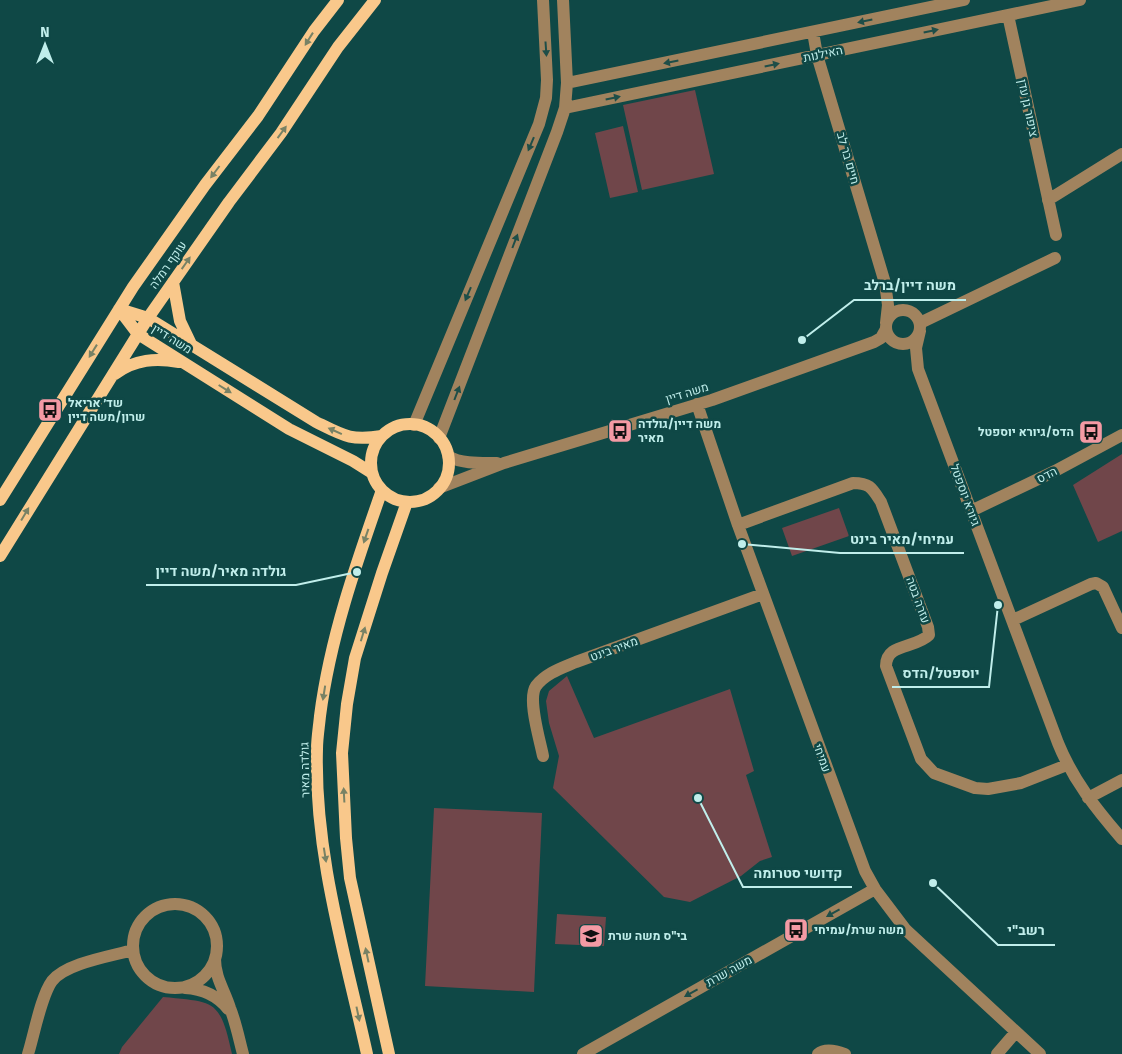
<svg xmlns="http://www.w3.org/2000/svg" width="1122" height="1054" font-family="'Fira Sans',Heebo,sans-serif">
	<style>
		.green { fill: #70464a }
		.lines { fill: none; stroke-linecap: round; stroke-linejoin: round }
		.minor { stroke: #a1835e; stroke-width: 12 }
		.major { stroke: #f9c88b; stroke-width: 12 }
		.oneway { fill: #1e4e48 }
		.oneway2 { fill: #788265 }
		.labels { text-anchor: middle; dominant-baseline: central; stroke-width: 5; stroke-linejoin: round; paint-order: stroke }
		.street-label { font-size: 12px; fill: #c0eeeb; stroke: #0f4846 }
		.poi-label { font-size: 12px; font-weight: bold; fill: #c0eeeb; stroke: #0f4846; text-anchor: start }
		.leader { fill: none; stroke: #c0eeeb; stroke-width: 2 }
		.callout-dot { fill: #c0eeeb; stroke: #0f4846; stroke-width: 2 }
		.callout-label { font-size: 14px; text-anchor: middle; font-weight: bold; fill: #c0eeeb; stroke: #0f4846; stroke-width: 5; stroke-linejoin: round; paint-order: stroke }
	</style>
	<rect width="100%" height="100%" fill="#0f4846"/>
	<path class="green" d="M695,90l19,84 -72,16 -19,-85z
		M623,126l15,66 -28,6 -15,-65z
		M1122,454v77l-24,11 -25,-57z
		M839,508l10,28 -57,20 -10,-28z
		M567,676l27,62 136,-49 24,82 -8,4 26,82 -12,4 -19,15 -51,26 -26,-5 -111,-109 6,-32 -10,-33 -3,-22 3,-10z
		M434,808l108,5 -8,179 -109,-6z
		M557,914l49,3 -2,29 -49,-2z
		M163,997c53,5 57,3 69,57h-113l3,-7z"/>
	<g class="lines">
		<path class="minor" d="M1008,15l48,220
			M813,32l4,23 68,228 3,22 -2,18
			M567,83l397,-83
			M565,108l515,-108
			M1048,200l74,-46
			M886 327a17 17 0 1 1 34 0a17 17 0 1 1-34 0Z
			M920,323l135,-65
			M920,331l-4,17 2,21 140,374c15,37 38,66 64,96
			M697,404l41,121 127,346 10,18 31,41 134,124
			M414,425l125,-301 7,-26 1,-18 -4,-80
			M439,438l118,-306 8,-24 2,-25 -4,-83
			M448,456c13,8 33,7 49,7
			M439,488l65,-25 208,-63 162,-58 7,-4 5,-9
			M971,511l84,-40 67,-36
			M738,525l115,-42c17,0 19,5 28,19l47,125 1,8c-14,14 -43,8 -43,31l35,93 13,14 41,15 13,1 33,-6 46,-18
			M1013,620l78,-36 5,-1 7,4 19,41
			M543,756c-3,-16 -16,-57 -7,-70 10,-13 26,-18 40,-24l187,-68
			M1088,798l34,-18
			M133 946a42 42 0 1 1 84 0a42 42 0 1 1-84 0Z
			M215,959c0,19 10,32 15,49 6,15 9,31 13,46
			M185,988c18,1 32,7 43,21
			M28,1054c6,-19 13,-58 24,-73 14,-18 60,-25 81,-31
			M583,1054l292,-165
			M818,1054c7,-6 19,-3 27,0
			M997,1054l19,-22"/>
		<path class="major" d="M173,282l7,39 11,23
			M119,309l19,25 151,95 64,32 19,12
			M119,309l29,9 168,104c28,14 35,19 66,14
			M115,374c20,-15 41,-16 64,-12
			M371 463a39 39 0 1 1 78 0a39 39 0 1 1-78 0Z
			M0,500l133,-213 72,-102 53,-69 56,-85 24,-31
			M0,556l148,-238 81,-116 52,-69 57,-86 37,-47
			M367,1054c-22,-100 -53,-202 -50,-305 0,-11 2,-22 3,-33 10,-78 36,-152 62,-226
			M389,1054l-39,-176 -4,-40 -4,-85 5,-49 8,-46 27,-85 25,-71"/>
	</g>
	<defs><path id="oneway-solid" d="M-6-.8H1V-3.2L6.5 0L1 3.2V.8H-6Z" transform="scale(1.25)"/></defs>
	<g class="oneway">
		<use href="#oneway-solid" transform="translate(865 21) rotate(168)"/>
		<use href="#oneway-solid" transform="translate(931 31) rotate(-12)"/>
		<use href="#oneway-solid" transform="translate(546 49) rotate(86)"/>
		<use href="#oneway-solid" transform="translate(671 62) rotate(169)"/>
		<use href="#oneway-solid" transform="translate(772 65) rotate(-12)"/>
		<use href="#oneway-solid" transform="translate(613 98) rotate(-12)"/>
		<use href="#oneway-solid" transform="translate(531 144) rotate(113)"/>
		<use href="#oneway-solid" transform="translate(515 241) rotate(-69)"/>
		<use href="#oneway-solid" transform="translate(468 294) rotate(113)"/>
		<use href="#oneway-solid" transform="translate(457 393) rotate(-69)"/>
		<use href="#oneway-solid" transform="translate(833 913) rotate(151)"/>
		<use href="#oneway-solid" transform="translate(691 993) rotate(151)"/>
	</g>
	<g class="oneway2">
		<use href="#oneway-solid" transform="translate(309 39) rotate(122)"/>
		<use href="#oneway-solid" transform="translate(282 132) rotate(-54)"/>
		<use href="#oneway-solid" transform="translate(215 172) rotate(127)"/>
		<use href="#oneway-solid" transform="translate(186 263) rotate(-55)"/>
		<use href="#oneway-solid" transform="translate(93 351) rotate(122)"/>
		<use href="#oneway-solid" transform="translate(225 389) rotate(32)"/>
		<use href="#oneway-solid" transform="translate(335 431) rotate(-156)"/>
		<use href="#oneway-solid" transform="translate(25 514) rotate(-59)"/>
		<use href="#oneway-solid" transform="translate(366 536) rotate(109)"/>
		<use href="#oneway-solid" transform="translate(363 634) rotate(-73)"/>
		<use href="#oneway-solid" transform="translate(324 693) rotate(99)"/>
		<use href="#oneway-solid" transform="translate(344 795) rotate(-93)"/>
		<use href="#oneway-solid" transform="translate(325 855) rotate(81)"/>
		<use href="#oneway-solid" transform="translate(367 955) rotate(-102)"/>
		<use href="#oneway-solid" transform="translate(358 1014) rotate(78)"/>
	</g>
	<defs>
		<symbol id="bus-square" viewBox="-11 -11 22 22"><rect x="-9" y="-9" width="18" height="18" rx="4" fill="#f49aa4" stroke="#0f4846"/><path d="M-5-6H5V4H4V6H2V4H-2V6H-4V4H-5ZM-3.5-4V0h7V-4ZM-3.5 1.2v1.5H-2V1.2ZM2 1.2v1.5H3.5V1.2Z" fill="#111"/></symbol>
		<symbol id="school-square" viewBox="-11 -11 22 22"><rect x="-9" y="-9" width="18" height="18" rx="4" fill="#f49aa4" stroke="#0f4846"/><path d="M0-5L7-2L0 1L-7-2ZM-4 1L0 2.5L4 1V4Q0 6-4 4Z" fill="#111"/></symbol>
	</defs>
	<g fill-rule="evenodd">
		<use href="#bus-square" x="36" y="396" width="28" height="28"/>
		<use href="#bus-square" x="606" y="417" width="28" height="28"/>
		<use href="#bus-square" x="1077" y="418" width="28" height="28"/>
		<use href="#bus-square" x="782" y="916" width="28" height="28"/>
		<use href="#school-square" x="577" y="922" width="28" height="28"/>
	</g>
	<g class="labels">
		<g class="street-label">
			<text transform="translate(823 54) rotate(-12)">האילנות</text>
			<text transform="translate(1028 108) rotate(78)">ציפור גן עדן</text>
			<text transform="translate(848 158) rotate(74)">חיים בר לב</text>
			<text transform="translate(168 265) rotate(-55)">עוקף רמלה</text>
			<text transform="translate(172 339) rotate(32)">משה דיין</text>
			<text transform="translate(687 393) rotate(-17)">משה דיין</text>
			<text transform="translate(1047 475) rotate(-26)">הדס</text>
			<text transform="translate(965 495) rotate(70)">גיורא יוספטל</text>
			<text transform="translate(918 600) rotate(70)">עזרה בטה</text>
			<text transform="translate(614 649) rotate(-20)">מאיר בינט</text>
			<text transform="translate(822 758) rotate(70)">עמיחי</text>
			<text transform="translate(305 770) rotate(-91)">גולדה מאיר</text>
			<text transform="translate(729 971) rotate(-29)">משה שרת</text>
		</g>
		<g class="poi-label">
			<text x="68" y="403">שד׳ אריאל<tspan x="68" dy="14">שרון/משה דיין</tspan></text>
			<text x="638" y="424">משה דיין/גולדה<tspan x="638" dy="14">מאיר</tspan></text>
			<text x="1074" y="432" text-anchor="end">הדס/גיורא יוספטל</text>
			<text x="814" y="930">משה שרת/עמיחי</text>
			<text x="608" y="936">בי"ס משה שרת</text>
		</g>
	</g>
	<path class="leader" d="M802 340L854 300H966M742 544L840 553H964M357 572L296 585H146M998 605L989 687H892M698 798L743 887H852M933 883L998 945H1055"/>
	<g class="callout-dot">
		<circle cx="802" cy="340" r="5"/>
		<circle cx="742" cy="544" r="5"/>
		<circle cx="357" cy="572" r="5"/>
		<circle cx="998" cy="605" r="5"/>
		<circle cx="698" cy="798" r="5"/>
		<circle cx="933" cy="883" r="5"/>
	</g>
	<g class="callout-label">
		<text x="910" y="290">משה דיין/ברלב</text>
		<text x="902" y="544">עמיחי/מאיר בינט</text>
		<text x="221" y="576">גולדה מאיר/משה דיין</text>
		<text x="941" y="678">יוספטל/הדס</text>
		<text x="798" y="878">קדושי סטרומה</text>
		<text x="1026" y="935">רשב"י</text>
	</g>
	<g transform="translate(45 45)" stroke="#0f4846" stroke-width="4" paint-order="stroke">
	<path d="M0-4L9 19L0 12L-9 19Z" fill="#c0eeeb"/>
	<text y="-8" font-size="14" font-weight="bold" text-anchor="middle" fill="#c0eeeb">N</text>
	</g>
</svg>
